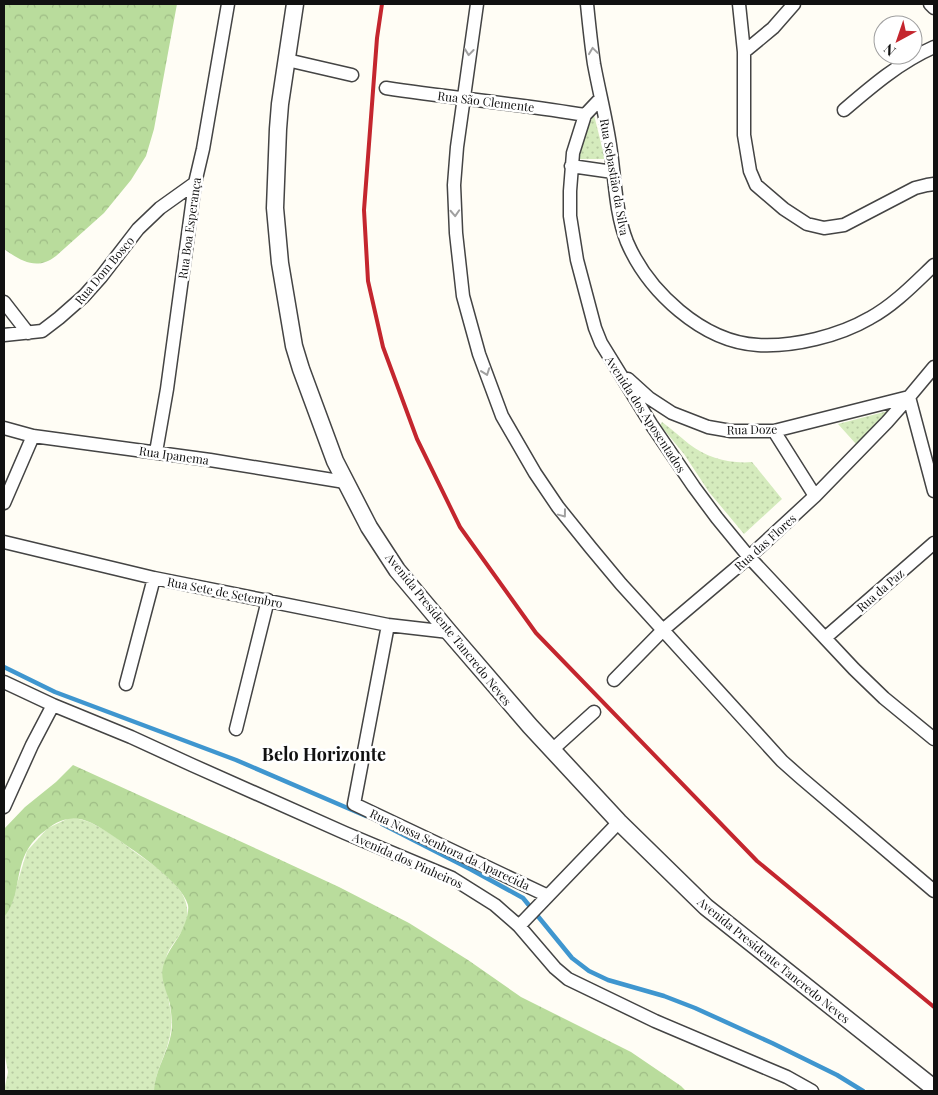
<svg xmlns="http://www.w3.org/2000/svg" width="938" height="1095" font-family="'Playfair Display',serif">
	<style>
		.grass { fill: url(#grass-dots) }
		.forest { fill: url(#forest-crowns) }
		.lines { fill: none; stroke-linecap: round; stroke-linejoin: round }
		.stream { stroke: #3f96cf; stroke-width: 4.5 }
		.minor-casing { stroke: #444; stroke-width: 15 }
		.tertiary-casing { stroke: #444; stroke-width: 19 }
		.minor { stroke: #fff; stroke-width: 12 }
		.tertiary { stroke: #fff; stroke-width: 16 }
		.rail { stroke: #c4262e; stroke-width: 4 }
		.oneway { stroke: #a0a0a0 }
		.labels { text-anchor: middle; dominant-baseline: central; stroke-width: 5; stroke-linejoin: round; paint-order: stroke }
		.street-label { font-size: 12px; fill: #111; stroke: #fff }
		.district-label { font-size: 18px; font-weight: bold; fill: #111; stroke: #fff }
	</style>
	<defs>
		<pattern id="grass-dots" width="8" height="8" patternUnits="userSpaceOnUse" patternTransform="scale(1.25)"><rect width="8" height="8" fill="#d5ebbd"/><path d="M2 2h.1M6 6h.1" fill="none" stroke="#b6c8a1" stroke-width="1.8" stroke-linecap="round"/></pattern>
		<pattern id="forest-crowns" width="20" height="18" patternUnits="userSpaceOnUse" patternTransform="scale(1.25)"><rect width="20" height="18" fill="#b9dc9c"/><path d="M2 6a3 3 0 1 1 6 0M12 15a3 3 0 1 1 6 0" fill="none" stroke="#9ebc85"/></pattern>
	</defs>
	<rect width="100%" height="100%" fill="#fffdf5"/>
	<path class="grass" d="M593,111l12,48h-28z
		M888,411l-32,33 -18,-20z
		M662,422c10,7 18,15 27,22 18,14 41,20 63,18l30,37 -38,35 -35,-42 -25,-38 -24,-29z
		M69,818c23,0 45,18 63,32 23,17 66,40 53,75 -4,11 -16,21 -19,33 -6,25 8,46 5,71 -2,22 -16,40 -17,62h-150l4,-19 -4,-21v-134l7,-13 16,-53 21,-23z"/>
	<path class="forest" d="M4,4h173l-23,125 -8,27 -15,24 -27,33 -48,43c-19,15 -35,5 -52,-7z
		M73,765l184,84 82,38 70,36 59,37 53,37 110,55 50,34 5,5h-532c1,-23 17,-42 18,-65 0,-7 -1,-15 -2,-22 -3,-12 -10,-25 -7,-37 3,-16 17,-28 22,-44 2,-5 4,-13 3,-18 -6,-24 -58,-57 -78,-71 -23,-16 -41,-23 -64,-4 -7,5 -14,12 -18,19 -13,21 -8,50 -24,68v-88l21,-22 31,-25z"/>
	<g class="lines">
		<path class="stream" d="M4,667l51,25 181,68 130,56
			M382,824l88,45 53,29 49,60 17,13 19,9 56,16 31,12 77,35 65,32 26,16"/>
		<defs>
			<path id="minor" d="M477,4l-20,143 -3,38 2,48 7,63 16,58 23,62 33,57 23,34 33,41 30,36 161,177 18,16 134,114
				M587,4c2,20 4,40 7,60 5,27 12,54 16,81 5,32 5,67 17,97 21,49 75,100 131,103 36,2 81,-9 112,-27 24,-13 44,-34 64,-53
				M739,4l5,48v83l6,36 6,14 28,24 23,15 17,4 20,-3 71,-37 12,-3 7,-1
				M930,4l4,4
				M744,52l29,-24 21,-24
				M287,60l65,15
				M386,88c66,10 133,16 199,27
				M601,98l-16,17 -12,38 -3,38v25l7,44 18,68 6,15 50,81 43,63 23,31 32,39 105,112 30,29 50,41
				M844,110c28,-24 56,-48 90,-63
				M571,166l42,6
				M4,302l24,31
				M4,335l38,-4 17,-13 25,-22 17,-19 37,-48 22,-21 35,-25
				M934,367l-25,30 25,94
				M628,379l21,19 23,15 36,14 23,4h43l135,-34
				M4,428l29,8 177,24 135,22
				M774,431l41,65
				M156,452l11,-63 28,-206 8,-34 25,-145
				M4,503l29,-67
				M4,542l150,36 234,47 61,7
				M388,625l-34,179 194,92
				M825,638l109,-95
				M614,680l50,-51 85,-72 66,-61 72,-74 22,-25
				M4,682l49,23 78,32 61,28 153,68 107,45 43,27 24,21 36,42 13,11 87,42 132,56 25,14
				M126,684l28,-106
				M236,729l32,-129
				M552,750l42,-38
				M4,807l28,-62 21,-40
				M519,926l100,-104"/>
			<path id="tertiary" d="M295,4l-15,100 -2,25 -3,79 5,55 14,83 7,23 34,92 34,66 28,43 52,62 81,94 89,96 87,85 224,178 4,6"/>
		</defs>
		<use href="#minor" class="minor-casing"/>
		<use href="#tertiary" class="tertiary-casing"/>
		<use href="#minor" class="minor"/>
		<use href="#tertiary" class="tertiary"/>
		<path class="rail" d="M382,4l-5,34 -13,172 4,71 15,66 34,92 43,88 76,106 221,228 177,146"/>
	</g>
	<defs><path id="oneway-chevron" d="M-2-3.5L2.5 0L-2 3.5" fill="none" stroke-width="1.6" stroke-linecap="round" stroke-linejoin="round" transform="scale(1.25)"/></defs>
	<g class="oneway">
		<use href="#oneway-chevron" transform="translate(593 51) rotate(-98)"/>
		<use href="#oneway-chevron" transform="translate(469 52) rotate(96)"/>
		<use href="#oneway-chevron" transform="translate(455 213) rotate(87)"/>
		<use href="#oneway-chevron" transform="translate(486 372) rotate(70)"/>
		<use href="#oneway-chevron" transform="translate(563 514) rotate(53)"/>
	</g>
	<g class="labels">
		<g class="street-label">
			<text transform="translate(486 101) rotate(7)">Rua São Clemente</text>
			<text transform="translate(615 177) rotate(80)">Rua Sebastião da Silva</text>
			<text transform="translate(189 228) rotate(-82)">Rua Boa Esperança</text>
			<text transform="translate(104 270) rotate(-50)">Rua Dom Bosco</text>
			<text transform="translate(646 414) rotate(57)">Avenida dos Aposentados</text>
			<text transform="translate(752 429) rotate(-1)">Rua Doze</text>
			<text transform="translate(174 455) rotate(8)">Rua Ipanema</text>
			<text transform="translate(765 542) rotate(-42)">Rua das Flores</text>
			<text transform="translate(880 590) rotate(-41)">Rua da Paz</text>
			<text transform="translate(225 592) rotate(11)">Rua Sete de Setembro</text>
			<text transform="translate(449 629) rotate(51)">Avenida Presidente Tancredo Neves</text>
			<text transform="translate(450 849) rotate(25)">Rua Nossa Senhora da Aparecida</text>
			<text transform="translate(408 860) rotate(24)">Avenida dos Pinheiros</text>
			<text transform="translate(774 960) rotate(39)">Avenida Presidente Tancredo Neves</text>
		</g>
		<g class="district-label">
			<text x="324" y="754">Belo Horizonte</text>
		</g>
	</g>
	<rect width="938" height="1095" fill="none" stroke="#111111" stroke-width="10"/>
	<g transform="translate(898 40) rotate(220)"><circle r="24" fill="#ffffff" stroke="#a0a0a0"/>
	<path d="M0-4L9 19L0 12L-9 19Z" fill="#c4262e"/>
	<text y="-8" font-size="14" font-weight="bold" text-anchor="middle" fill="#111111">N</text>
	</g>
</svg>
